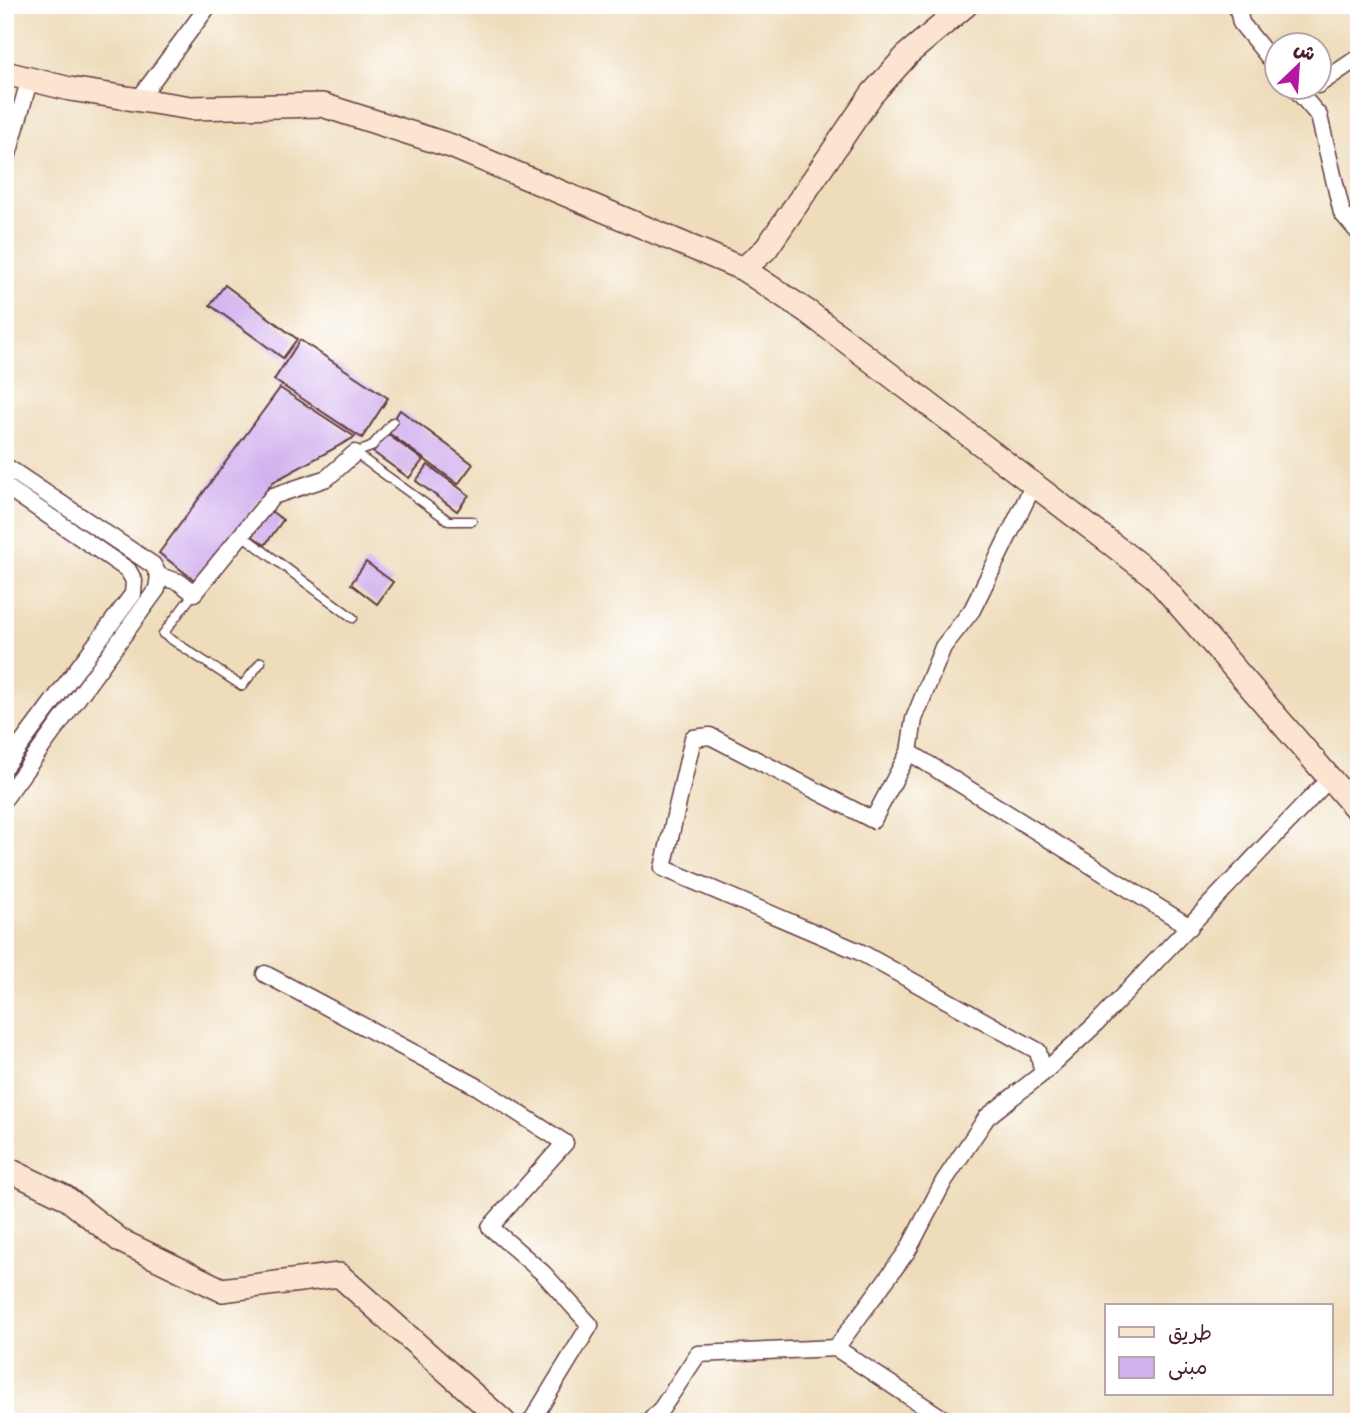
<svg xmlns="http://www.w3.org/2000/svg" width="1364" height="1427" font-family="'Comic Neue','Playpen Sans Arabic',sans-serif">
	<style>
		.building { fill: #d1b0ee }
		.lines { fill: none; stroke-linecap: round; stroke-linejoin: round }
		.lane-casing { stroke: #633b40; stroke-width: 11 }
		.street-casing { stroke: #633b40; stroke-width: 19 }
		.secondary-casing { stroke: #633b40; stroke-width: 26 }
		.lane { stroke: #fff; stroke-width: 8 }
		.street { stroke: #fff; stroke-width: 16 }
		.secondary { stroke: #fce5d0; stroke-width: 23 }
	</style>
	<rect width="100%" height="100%" fill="#fff"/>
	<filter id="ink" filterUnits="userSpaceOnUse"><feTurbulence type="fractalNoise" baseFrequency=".0143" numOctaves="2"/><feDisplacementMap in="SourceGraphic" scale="14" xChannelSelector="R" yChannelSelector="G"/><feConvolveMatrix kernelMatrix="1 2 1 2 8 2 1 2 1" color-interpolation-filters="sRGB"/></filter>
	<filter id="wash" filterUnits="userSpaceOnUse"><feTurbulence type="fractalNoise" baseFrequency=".00686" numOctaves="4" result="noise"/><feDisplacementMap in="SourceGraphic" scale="28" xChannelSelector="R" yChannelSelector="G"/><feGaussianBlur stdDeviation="1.57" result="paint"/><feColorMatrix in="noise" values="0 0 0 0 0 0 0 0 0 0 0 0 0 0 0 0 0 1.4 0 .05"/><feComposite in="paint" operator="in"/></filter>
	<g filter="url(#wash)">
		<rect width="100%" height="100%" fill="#eedcba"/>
		<g id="blocks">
			<path class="building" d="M225,285l72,54 -14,19 -73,-53z
				M300,340l88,58 -26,40 -88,-58z
				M280,388l75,49 -82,45 -76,100 -38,-29z
				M400,410l73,54 -15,20 -72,-53z
				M387,434l36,26 -14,18 -36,-26z
				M428,465l41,30 -12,16 -41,-30z
				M271,511l12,9 -18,25 -13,-9z
				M366,562l27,20 -16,22 -26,-20z"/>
		</g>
	</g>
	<g filter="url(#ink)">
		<use href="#blocks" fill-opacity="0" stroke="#633b40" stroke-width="2"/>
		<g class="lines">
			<defs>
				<path id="lane" d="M355,453l94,68h23
					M355,453l16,-6 22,-25
					M242,535l111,83
					M194,593l-31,41 79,52 19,-24"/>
				<path id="street" d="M1237,5l4,18 35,43
					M1318,85l41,-28
					M1295,88l24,28 23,97 17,20
					M138,100l71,-95
					M5,165l25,-87
					M5,466l148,99 6,11 -2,13 -152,209
					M5,486l123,84 6,11 -1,13 -128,172
					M1033,486l-61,124 -29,37 -29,72 -5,33 281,175
					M159,576l20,6 15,11 79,-97 54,-18 28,-25
					M909,752l-36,68 -163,-84 -17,2 -30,130 197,84 178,99 5,22
					M265,974l213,113 87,56 -75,84 54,47 46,51 -59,97
					M836,1348l72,-98 36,-69 43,-64 56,-44 54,-50 232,-244
					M649,1422l13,-14 36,-54 138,-6 112,74"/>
				<path id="secondary" d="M5,73l65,16 121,19 131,-3 129,41 292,123 65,43 347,265 204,235
					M743,269l23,-20 106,-155 37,-41 57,-48
					M5,1168l60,29 56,44 101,49 117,-15 165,147"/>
			</defs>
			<use href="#lane" class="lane-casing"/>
			<use href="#street" class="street-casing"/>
			<use href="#secondary" class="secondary-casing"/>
			<use href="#lane" class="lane"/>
			<use href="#street" class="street"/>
			<use href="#secondary" class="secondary"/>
		</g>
	</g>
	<rect width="1364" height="1427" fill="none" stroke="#fff" stroke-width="28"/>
	<rect x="1105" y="1304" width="228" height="91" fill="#ffffff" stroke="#b7a5aa" stroke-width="2"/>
	<rect x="1119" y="1327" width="35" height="10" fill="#fce5d0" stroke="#b7a5aa" stroke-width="2"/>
	<text x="1168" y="1340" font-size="21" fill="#4a1f2b">طريق</text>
	<rect x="1119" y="1357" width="35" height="21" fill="#d1b0ee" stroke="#b7a5aa" stroke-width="2"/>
	<text x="1168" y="1374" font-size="21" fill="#4a1f2b">مبنى</text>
	<g transform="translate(1298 66) rotate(25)"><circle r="33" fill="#ffffff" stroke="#b7a5aa" stroke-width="2"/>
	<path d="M0-5L12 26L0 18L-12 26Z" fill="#b5179e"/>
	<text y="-10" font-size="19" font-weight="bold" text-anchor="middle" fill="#4a1f2b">ش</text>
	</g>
</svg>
